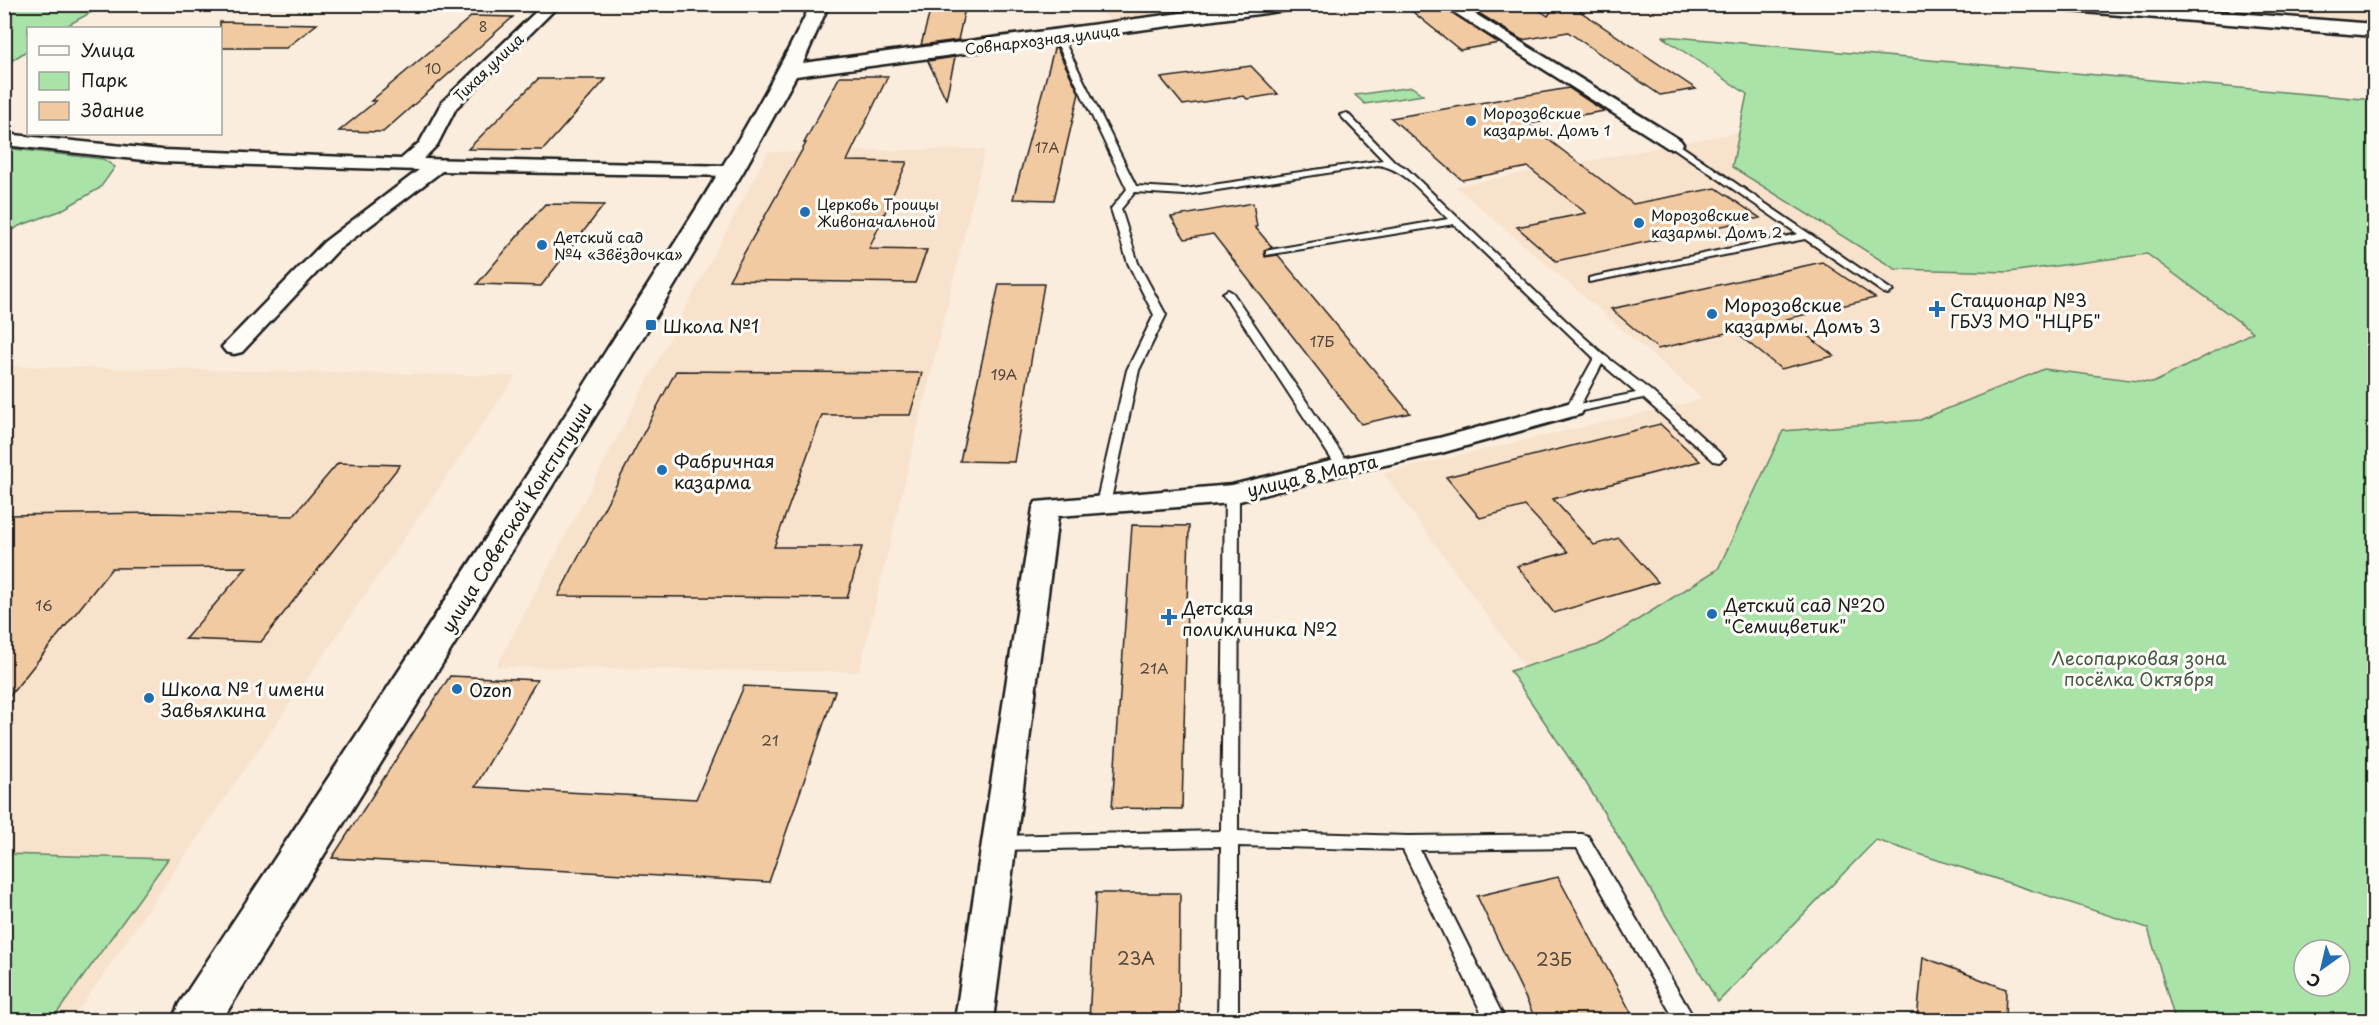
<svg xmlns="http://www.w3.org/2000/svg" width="2379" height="1025" font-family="'Playpen Sans',sans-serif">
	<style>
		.built { fill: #f8e2cc }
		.green { fill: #a9e3a8; stroke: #628062; stroke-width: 1.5; fill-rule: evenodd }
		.building { fill: #f2caa2; stroke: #1c1c1c; stroke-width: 1.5 }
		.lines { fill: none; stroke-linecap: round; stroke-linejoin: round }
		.service-casing { stroke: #1c1c1c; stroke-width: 4 }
		.minor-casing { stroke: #1c1c1c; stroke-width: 5 }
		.tertiary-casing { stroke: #1c1c1c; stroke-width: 5 }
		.service { fill: #fdfcf7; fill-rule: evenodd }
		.minor { fill: #fdfcf7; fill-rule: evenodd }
		.tertiary { fill: #fdfcf7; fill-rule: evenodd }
		.poi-dot { fill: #1f6fb2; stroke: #fdfcf7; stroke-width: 2 }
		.labels { text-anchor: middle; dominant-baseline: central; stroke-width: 6; stroke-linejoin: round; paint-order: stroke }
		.far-number-label { font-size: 14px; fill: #52483e }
		.far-street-label { font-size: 15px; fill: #1c1c1c; stroke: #fdfcf7 }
		.far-poi-label { font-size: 15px; fill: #1c1c1c; stroke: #fdfcf7; text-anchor: start }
		.number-label { font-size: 15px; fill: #52483e }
		.poi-label { font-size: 18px; fill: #1c1c1c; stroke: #fdfcf7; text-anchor: start }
		.street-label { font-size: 18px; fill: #1c1c1c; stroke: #fdfcf7 }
		.park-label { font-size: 18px; fill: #465846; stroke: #fdfcf7 }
		.near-number-label { font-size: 18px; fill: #52483e }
	</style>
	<rect width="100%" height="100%" fill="#faedde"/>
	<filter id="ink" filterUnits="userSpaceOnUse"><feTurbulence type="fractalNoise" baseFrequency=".0167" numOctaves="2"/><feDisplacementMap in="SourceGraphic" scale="12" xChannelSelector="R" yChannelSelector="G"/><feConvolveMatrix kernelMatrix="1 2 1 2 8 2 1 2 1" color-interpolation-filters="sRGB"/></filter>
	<g filter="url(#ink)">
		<path class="built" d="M1097,5h145l-133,15z
			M2142,5h232v17l-228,-17z
			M1776,125l359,109 224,120 -743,438 -233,-319 320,-74 -248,-213z
			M985,149l-126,523 -363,-5 272,-515z
			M4,366l512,10 -444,644h-67z"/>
		<path class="green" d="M5,4h99v1l-41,23h-35v22l-23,15z
			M1664,36l710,64v920h-199l-27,-92 -272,-88 -158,162 -132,-219 -76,-112 88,-26 120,-76 65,-138 137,-11 124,-51 109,14 100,-51 -106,-78 -138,18 -114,-3 -163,-102 15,-73 -85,-57 4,1zM2304,950h36v36h-36z
			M1412,87l11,8 -58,9 -10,-9z
			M5,148l98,11 12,8 -15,21 -40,23 -41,15 -14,10z
			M5,854l163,5 -116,161h-47z"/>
		<path class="building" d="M932,4h34l-8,36 -37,5z
			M1403,4h36l60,39 -39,7z
			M1464,4h66l18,12 8,-12h13l127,85 -36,6 -92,-63 -46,8z
			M472,16l41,1 -130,115 -44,-1 37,-30h-5z
			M220,22l97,2 -31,24h-66z
			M1055,45l24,48 -25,107 -41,-1z
			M955,57l-9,42 -18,-38z
			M1251,66l27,28 -31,5 -3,-3 -61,9 -22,-27z
			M840,76h48l-41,85 60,1 -38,87 58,1 -12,33 -186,-3 77,-137h-2z
			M538,79h68l-63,71 -75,-1z
			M1569,88l35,23 -76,13 105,80 83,-16 44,30 -204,43 -39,-34 69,-14 -58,-46 -66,13 -71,-62z
			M1253,203l4,24h-2l17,20 -8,3 1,7 13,-2 132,158 -49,11 -148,-190 -28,5 -14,-22z
			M545,204l59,1 -63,81 -64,-2z
			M1822,262l53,36 -89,21 48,37 -53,13 -47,-38 -76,18 -47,-40z
			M999,284h45l-30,178 -54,-1z
			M676,371l246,2 -12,42h-88l-48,132h88l-15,51 -289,-2z
			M1660,424l40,37 -147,38 41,46 25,-7 39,44 -104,31 -37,-47 51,-14 -43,-46 -45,12 -34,-41z
			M338,463l62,2 -139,177 -76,-3 62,-72 -135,1 -108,135v-188l153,-2 136,3z
			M1132,525l57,1 -7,283 -70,-1z
			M450,676l87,4 -62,107 221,12 48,-113 91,5 -66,191 -437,-24z
			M1558,877l77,143h-99l-59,-124z
			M1096,893h84l-1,127h-90z
			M1923,957l83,32 -1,31h-88z"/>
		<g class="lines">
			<defs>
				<path id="service" d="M1055,35l7,2 74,149 49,3 198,-29 -43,-45 7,-2 48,49 11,6 159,152 39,35 47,36 74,67 -6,4 -5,-1 -71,-63 -71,15 -4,-1 -2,-3 28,-51 -140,-134 -188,31v-4l4,-1 178,-31c-20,-19 -41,-50 -70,-54l-193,30 -50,-3 -14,17 17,54 28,52 -27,55 -29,134 -2,3h-10l-2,-3 31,-134 27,-55 -26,-52 -17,-54 16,-20 -73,-152zM1602,364l34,29 -55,11z
					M1674,141l219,150 -5,3 -4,-1 -79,-54 -216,43v-4l4,-1 205,-43 -127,-88v-4z
					M1228,290l5,3 115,170 1,3 -1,3h-10l-115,-176z
					M1232,490l7,4 -1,337 170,5 174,-2 6,2 107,184h-20l-98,-172 -157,2 85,170h-20l-82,-170 -165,-4v174h-20l3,-174 -222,4 -6,-2 -3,-5 3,-5 6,-2 222,-5 4,-337z"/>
				<path id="minor" d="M544,4h16l-104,104 -19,37 -14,14 308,7 7,2 2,4 -2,4 -296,-5 -104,79 -96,102 -8,2 -8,-2 -4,-5 102,-105 95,-72 -257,-8 -158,-17v-11l158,16 239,9 19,-17 22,-40z
					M1441,4h18l221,136 3,4 -3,4h-12z
					M1572,402l9,2 3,5 -3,5 -140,39 -98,21 -111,29 -174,13 -65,504h-38l78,-512 3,-6 196,-17 111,-27 96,-20z"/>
				<path id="tertiary" d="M811,4h18l-26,59 446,-59h55l-9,5 -499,67 -53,96 -144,238 -377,610h-50l7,-16c140,-214 284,-426 420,-642 74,-117 152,-232 212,-358z
					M2039,4h85l250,20v12l-326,-27z"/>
			</defs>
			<use href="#service" class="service-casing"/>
			<use href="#minor" class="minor-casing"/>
			<use href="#tertiary" class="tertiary-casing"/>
			<use href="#service" class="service"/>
			<use href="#minor" class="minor"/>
			<use href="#tertiary" class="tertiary"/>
		</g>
	</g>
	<g class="poi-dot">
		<circle cx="1471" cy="121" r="6"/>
		<circle cx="805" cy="212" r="6"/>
		<circle cx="1639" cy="223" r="6"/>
		<circle cx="542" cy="245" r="6"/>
		<path d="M1934 300h6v6h6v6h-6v6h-6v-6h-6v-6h6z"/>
		<circle cx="1712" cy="314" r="6"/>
		<rect x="645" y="319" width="12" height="12" rx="3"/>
		<circle cx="662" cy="470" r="6"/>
		<circle cx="1712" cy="614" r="6"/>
		<path d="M1166 608h6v6h6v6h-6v6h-6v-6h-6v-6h6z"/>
		<circle cx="457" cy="689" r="6"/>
		<circle cx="149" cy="698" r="6"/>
	</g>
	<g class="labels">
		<g class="far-number-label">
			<text x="483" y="26">8</text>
			<text x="433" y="68">10</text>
			<text x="1047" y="147">17А</text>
		</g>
		<g class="far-street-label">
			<text transform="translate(1042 39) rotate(-7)">Совнархозная улица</text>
			<text transform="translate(488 67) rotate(-44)">Тихая улица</text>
		</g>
		<g class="far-poi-label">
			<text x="1483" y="112">Морозовские<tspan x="1483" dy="17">казармы. Домъ 1</tspan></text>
			<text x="817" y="203">Церковь Троицы<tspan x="817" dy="17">Живоначальной</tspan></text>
			<text x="1651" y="214">Морозовские<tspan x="1651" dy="17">казармы. Домъ 2</tspan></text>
			<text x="554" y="236">Детский сад<tspan x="554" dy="17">№4 «Звёздочка»</tspan></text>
		</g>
		<g class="number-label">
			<text x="1322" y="340">17Б</text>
			<text x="1004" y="373">19А</text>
			<text x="44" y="604">16</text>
			<text x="1154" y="667">21А</text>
			<text x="770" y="739">21</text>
		</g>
		<g class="poi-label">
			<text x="1950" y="299">Стационар №3<tspan x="1950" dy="21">ГБУЗ МО "НЦРБ"</tspan></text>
			<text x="1724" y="304">Морозовские<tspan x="1724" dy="21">казармы. Домъ 3</tspan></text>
			<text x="663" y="325">Школа №1</text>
			<text x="674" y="460">Фабричная<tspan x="674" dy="21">казарма</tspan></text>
			<text x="1724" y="604">Детский сад №20<tspan x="1724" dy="21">"Семицветик"</tspan></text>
			<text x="1182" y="607">Детская<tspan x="1182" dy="21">поликлиника №2</tspan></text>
			<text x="161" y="688">Школа № 1 имени<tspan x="161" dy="21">Завьялкина</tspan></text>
			<text x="469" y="689">Ozon</text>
		</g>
		<g class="street-label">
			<text transform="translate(1312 475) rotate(-13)">улица 8 Марта</text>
			<text transform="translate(516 517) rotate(-58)">улица Советской Конституции</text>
		</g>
		<g class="park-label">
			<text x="2139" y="657">Лесопарковая зона<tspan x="2139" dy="21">посёлка Октября</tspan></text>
		</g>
		<g class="near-number-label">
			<text x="1136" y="957">23А</text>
			<text x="1554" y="958">23Б</text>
		</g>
	</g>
	<rect width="2379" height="1025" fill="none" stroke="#fdfcf7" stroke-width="24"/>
	<rect x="12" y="12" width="2355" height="1001" fill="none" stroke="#1c1c1c" stroke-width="2" filter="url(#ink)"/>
	<rect x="27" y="27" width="195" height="108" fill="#fdfcf7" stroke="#a3a29f" stroke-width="1.5"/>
	<rect x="39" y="46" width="30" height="9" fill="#fdfcf7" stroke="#a3a29f" stroke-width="1.5"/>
	<text x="81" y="57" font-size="18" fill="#1c1c1c">Улица</text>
	<rect x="39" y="72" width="30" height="18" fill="#a9e3a8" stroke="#a3a29f" stroke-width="1.5"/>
	<text x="81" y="87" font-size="18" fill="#1c1c1c">Парк</text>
	<rect x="39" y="102" width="30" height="18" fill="#f2caa2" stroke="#a3a29f" stroke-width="1.5"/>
	<text x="81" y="117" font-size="18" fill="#1c1c1c">Здание</text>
	<g transform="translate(2322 968) rotate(214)"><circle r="28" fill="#fdfcf7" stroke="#a3a29f" stroke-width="1.5"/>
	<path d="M0-4.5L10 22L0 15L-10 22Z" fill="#1f6fb2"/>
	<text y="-9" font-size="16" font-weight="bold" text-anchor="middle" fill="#1c1c1c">С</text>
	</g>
</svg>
